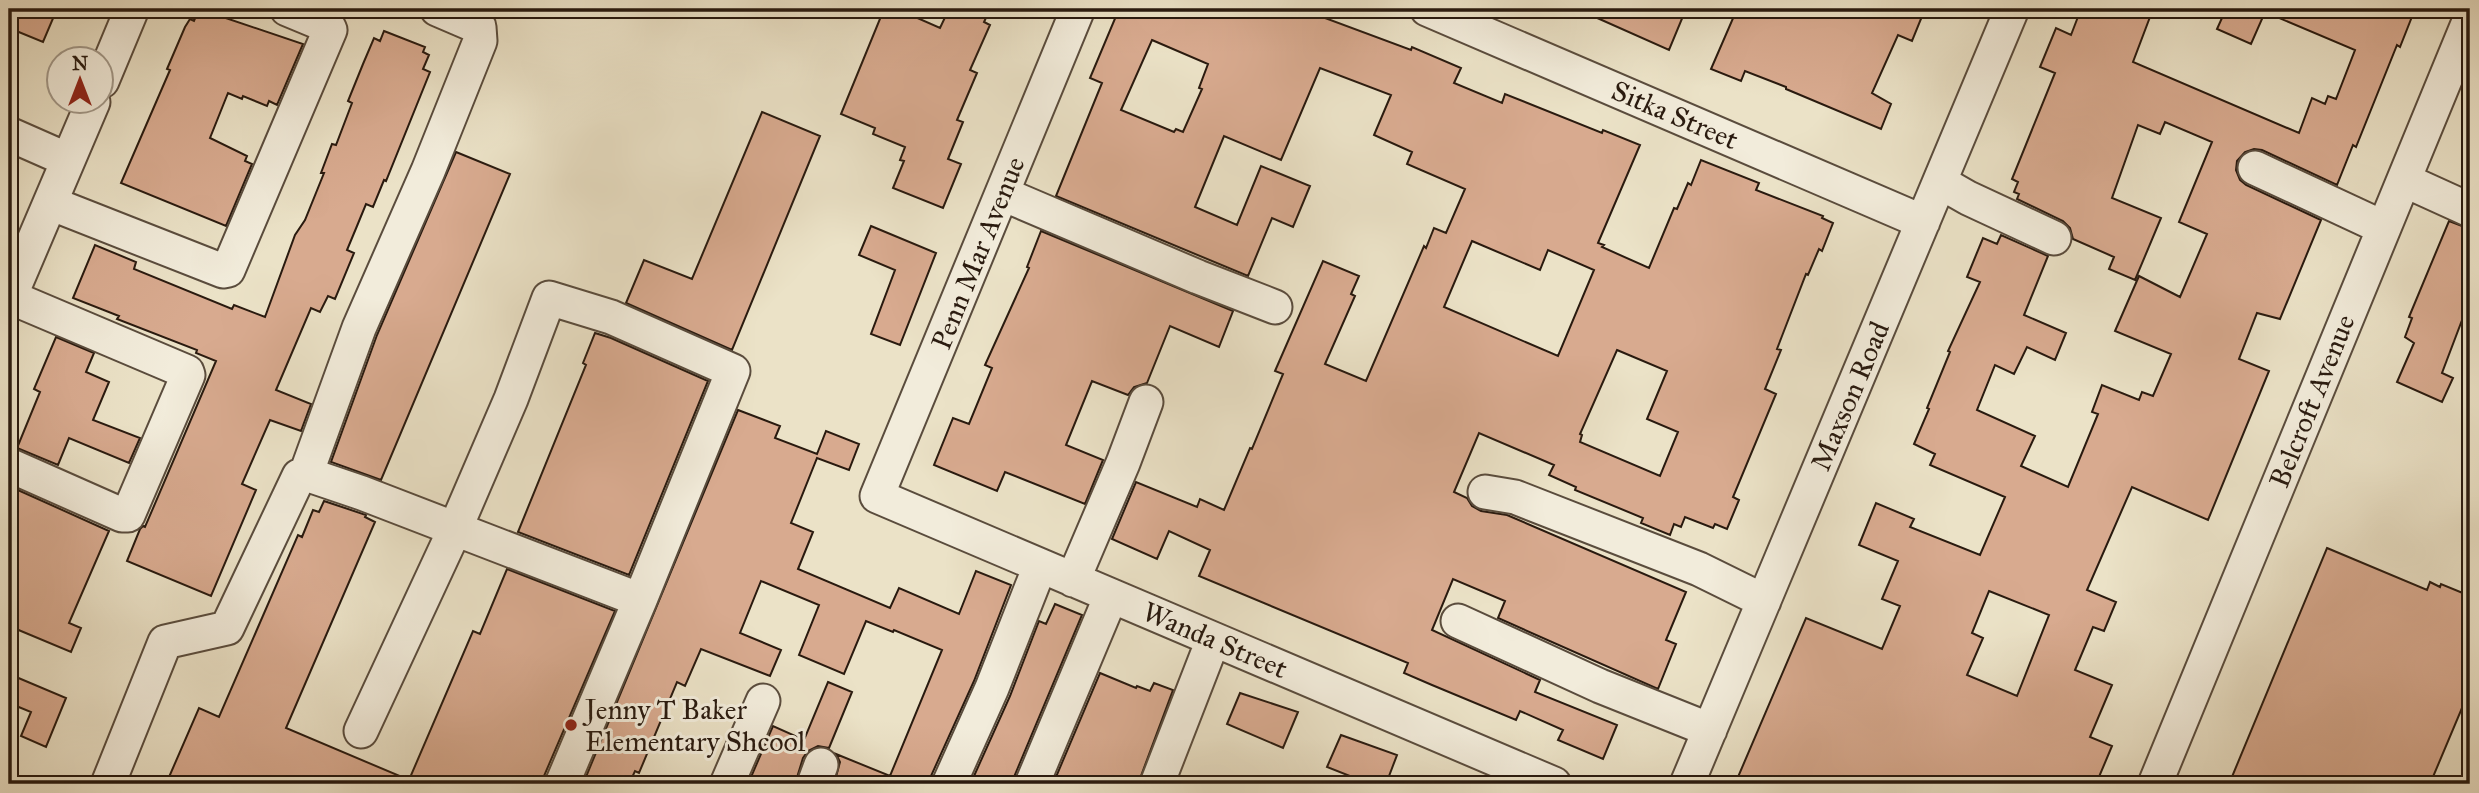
<svg xmlns="http://www.w3.org/2000/svg" width="2479" height="793" font-family="'IM FELL Great Primer',serif">
	<style>
		.building { fill: #d8aa8f; stroke: #291a0f; stroke-width: 2; fill-rule: evenodd }
		.lines { fill: none; stroke-linecap: round; stroke-linejoin: round }
		.minor-casing { stroke: #5a4c3d; stroke-width: 37 }
		.minor { stroke: #f2ecdb; stroke-width: 33 }
		.poi-dot { fill: #8f2418; stroke: #f2ecdb; stroke-width: 2.5 }
		.labels { text-anchor: middle; dominant-baseline: central; stroke-width: 6; stroke-linejoin: round; paint-order: stroke }
		.street-label { font-size: 28px; fill: #291a0f; stroke: #f2ecdb }
		.poi-label { font-size: 28px; fill: #291a0f; stroke: #f2ecdb; text-anchor: start }
	</style>
	<rect width="100%" height="100%" fill="#ebe2c7"/>
	<filter id="stains"><feTurbulence type="fractalNoise" baseFrequency=".00286" numOctaves="4"/><feColorMatrix values="0 0 0 0 .2 0 0 0 0 .09 0 0 0 0 .02 0 0 0 .5 -.17"/></filter>
	<radialGradient id="worn" r=".72"><stop offset=".6" stop-color="#630" stop-opacity="0"/><stop offset="1" stop-color="#630" stop-opacity=".3"/></radialGradient>
	<path class="building" d="M9,9h48l-14,33 -34,-14z
		M199,9l104,35 -26,61 -8,-4 -2,5 -24,-10 -1,3 -14,-6 -18,45 37,18 -2,5 7,3 -26,62 -105,-43 49,-113 -3,-1 18,-42 5,-8 4,2z
		M884,9h13l43,19 9,-19h41l-6,13 6,3 -20,45 7,3 -20,47 6,2 -15,37 13,5 -18,44 -50,-20 11,-27 -4,-1 5,-13 -32,-13 2,-6 -34,-14z
		M1119,9h169l19,8 2,-5 102,38 1,-3 49,21 -7,15 48,20 3,-9 97,39 1,-3 37,15 -42,98 6,2 -2,2 47,21 25,-60 3,1 11,-26 3,2 10,-25 58,23 -3,7 67,26 -1,2 11,5 -11,28 -3,-2 -11,26 -2,-1 -24,62 -5,13 4,1 -16,39 11,5 -43,103 6,3 -12,29 -12,-5 -2,4 -28,-11 -4,10 -7,-3 -4,11 -29,-12 2,-5 -68,-28 1,-3 -27,-12 5,-10 -75,-32 -25,59 13,6 5,8 9,5 26,4 179,77 -20,48 10,4 -18,45 -160,-71 7,-17 -52,-22 -21,51 108,50 -5,12 82,33 -14,34 -45,-19 5,-10 -43,-19 -4,9 -84,-35 -28,-12 4,-10 -209,-87 11,-26 -41,-19 -12,28 -45,-20 24,-57 61,25 3,-8 24,11 26,-62 2,1 31,-75 -8,-3 48,-110 36,15 -8,18 4,2 -30,68 41,17 58,-135 2,2 8,-20 12,5 19,-44 -58,-25 5,-12 -38,-17 17,-40 -71,-27 -39,92 -57,-24 -29,71 42,18 24,-59 49,20 -17,41 -21,-9 -24,58 -192,-80 46,-113 -12,-5zM1152,40l56,24 -9,24 3,1 -19,43 -7,-3 -2,3 -53,-22zM1472,241l68,29 8,-20 46,20 -36,86 -114,-49zM1617,350l50,21 -20,48 31,13 -18,44 -80,-34 2,-7 -2,-1z
		M1577,9h109l-17,41z
		M1737,9h188l-13,32 -14,-6 -26,58 19,11 -10,25 -95,-40v-2l-41,-16 -4,10 -30,-12z
		M2081,9h72l-20,53 166,71 13,-35 13,6 3,-8 8,3 19,-49 -90,-38 -14,32 -34,-15 9,-20h189l-15,38 -3,-2 -41,102 -3,-2 -16,40 -75,-35 -8,-1 -9,3 -8,9 -1,9 4,10 6,5 75,35 -41,99 -23,-6 -18,46 30,12 -61,149 -76,-33 -45,103 29,12 -12,29 -11,-4 -18,43 37,15 -22,52 22,9 -16,38h-361l71,-166 76,31 18,-43 -18,-7 16,-38 -39,-16 17,-42 38,16 -4,8 70,28 25,-58 -75,-32 5,-11 -21,-10 15,-35 -2,-1 23,-56 -2,-1 32,-69 -13,-5 16,-39 14,6 4,-9 47,21 -24,59 42,18 -11,27 -28,-13 -13,27 -19,-9 -18,45 58,26 -14,30 47,21 30,-73 -6,-2 10,-27 37,15 3,-8 11,4 18,-42 -56,-23 24,-55 41,21 27,-63 -28,-12 33,-80 -47,-20 -5,12 -22,-9 -26,73 49,20 -26,62 -26,-11 5,-12 -41,-18 -3,-11 -7,-7 -46,-22 2,-5 -5,-2 4,-10 -6,-3 43,-106 -15,-6 16,-39 15,7zM1989,591l60,24 -32,81 -50,-21 16,-37 -11,-5z
		M384,31l41,16 -2,5 6,3 -6,14 7,3 -44,109 -2,-1 -11,27 -7,-3 -9,22 -10,24 7,3 -19,46 -7,-3 -8,16 -9,-4 -35,82 35,14 -10,27 -31,-11 -28,64 14,6 -45,106 -84,-35 13,-32 3,-3 2,1 71,-166 -20,-8 1,-3 -80,-31 2,-3 -46,-18 22,-53 41,17 -2,7 98,40 2,-4 31,12 30,-82 10,-15 19,-47h-3l11,-29 4,1 16,-42 -4,-2 15,-37 11,-26 6,3z
		M762,112l58,24 -88,214 -106,-47 18,-43 48,19z
		M456,152l54,22 -129,306 -50,-18 46,-127z
		M2449,221l21,8v70l-28,74 11,5 -11,24 -45,-20 17,-39 -9,-6 7,-19 -3,-1z
		M871,226l65,27 -36,92 -29,-11 24,-64 -36,-15z
		M1041,231l192,80 -14,36 -49,-21 -23,57 -13,4 -6,8 -36,-14 -26,64 37,15 -18,44 -80,-32 -8,19 -63,-26 19,-47 16,6 23,-56 -7,-3 44,-97 -2,-1z
		M595,333l16,5 97,43 -79,194 -111,-43 68,-167 -3,-2z
		M56,337l38,16 -8,19 23,10 -16,38 47,18 -11,25 -60,-25 -11,27 -41,-17 23,-56 -6,-3z
		M738,410l42,16 -5,12 42,16 9,-23 33,13 -10,26 -32,-12 -26,65 22,9 -15,37 92,39 9,-20 60,26 17,-43 35,14 -37,96 -43,95 -1,8h-96l6,-22 -4,-8 54,22 52,-126 -48,-20 -1,2 -27,-11 -22,53 -45,-19 20,-50 -58,-24 -21,52 41,17 -11,26 -69,-27 -16,37 -8,-4 -38,91 -4,-2 -6,13h-46z
		M9,486l100,45 -40,92 12,5 -10,24 -62,-26z
		M324,501l42,14 -1,2 10,5 -89,206 123,52 64,-149 7,3 27,-65 108,42 -71,165 -1,8h-377l33,-76 20,9 79,-182 4,2 11,-27 6,2z
		M2327,548l100,42 3,-8 10,5 1,-3 29,12v93l-40,95h-201z
		M1055,604l27,11 -68,162 -1,7h-28l-11,-8 36,-80 29,-75 7,3z
		M1100,673l36,15 1,-2 13,5 4,-8 19,7 -35,94h-85z
		M9,674l57,24 -20,49 -25,-11 10,-24 -22,-9z
		M828,682l24,10 -23,56 -11,-2 -10,5 -5,7 -8,26h-47l25,-58 31,14z
		M1240,693l58,19 -15,36 -56,-24z
		M1341,735l56,20 -11,29h-16l-43,-17z"/>
	<g class="lines">
		<defs>
			<path id="minor" d="M1078,9l-201,487 677,288
				M1427,9l496,213
				M102,81l30,-72
				M9,134l59,26
				M2255,168l129,60
				M2404,180l66,30
				M1940,182l28,16 86,40
				M1003,194l195,83 77,30
				M50,203l173,68 5,-1 102,-240 -2,-4 -41,-17
				M9,299l84,-197
				M9,465l113,50h6l60,-140 -1,-3 -177,-75
				M306,474l53,-146 69,-157 52,-130 -1,-14 -42,-18
				M1485,492l30,5 184,72 65,32
				M1073,580l50,-117 23,-61
				M1458,621l142,65 110,44
				M361,731l94,-202 56,-130 38,-101 62,19 122,54 -93,229
				M108,784l57,-142 62,-14 72,-152 7,-2 56,19 278,107 -78,184
				M727,784l36,-83
				M814,784l7,-19
				M949,784l43,-96 48,-122
				M1032,784l79,-188
				M1157,784l56,-144
				M1687,784l325,-775
				M2155,784l315,-765"/>
		</defs>
		<use href="#minor" class="minor-casing"/>
		<use href="#minor" class="minor"/>
	</g>
	<circle class="poi-dot" cx="571" cy="725" r="7"/>
	<g class="labels">
		<g class="street-label">
			<text transform="translate(1675 115) rotate(23)">Sitka Street</text>
			<text transform="translate(978 253) rotate(-68)">Penn Mar Avenue</text>
			<text transform="translate(1850 396) rotate(-67)">Maxson Road</text>
			<text transform="translate(2312 401) rotate(-68)">Belcroft Avenue</text>
			<text transform="translate(1215 640) rotate(23)">Wanda Street</text>
		</g>
		<g class="poi-label">
			<text x="585" y="709">Jenny T Baker<tspan x="585" dy="32">Elementary Shcool</tspan></text>
		</g>
	</g>
	<rect width="2479" height="793" fill="none" stroke="#ebe2c7" stroke-width="35"/>
	<rect x="10" y="10" width="2458" height="772" fill="none" stroke="#291a0f" stroke-width="3.5"/>
	<rect x="18" y="18" width="2444" height="758" fill="none" stroke="#291a0f" stroke-width="2"/>
	<g transform="translate(80 80)"><circle r="33" fill="#f2ecdb" stroke="#a29889" stroke-width="2"/>
	<path d="M0-5L12 26L0 18L-12 26Z" fill="#8f2418"/>
	<text y="-10" font-size="19" font-weight="bold" text-anchor="middle" fill="#291a0f">N</text>
	</g>
	<rect width="100%" height="100%" filter="url(#stains)"/>
	<rect width="100%" height="100%" fill="url(#worn)"/>
</svg>
